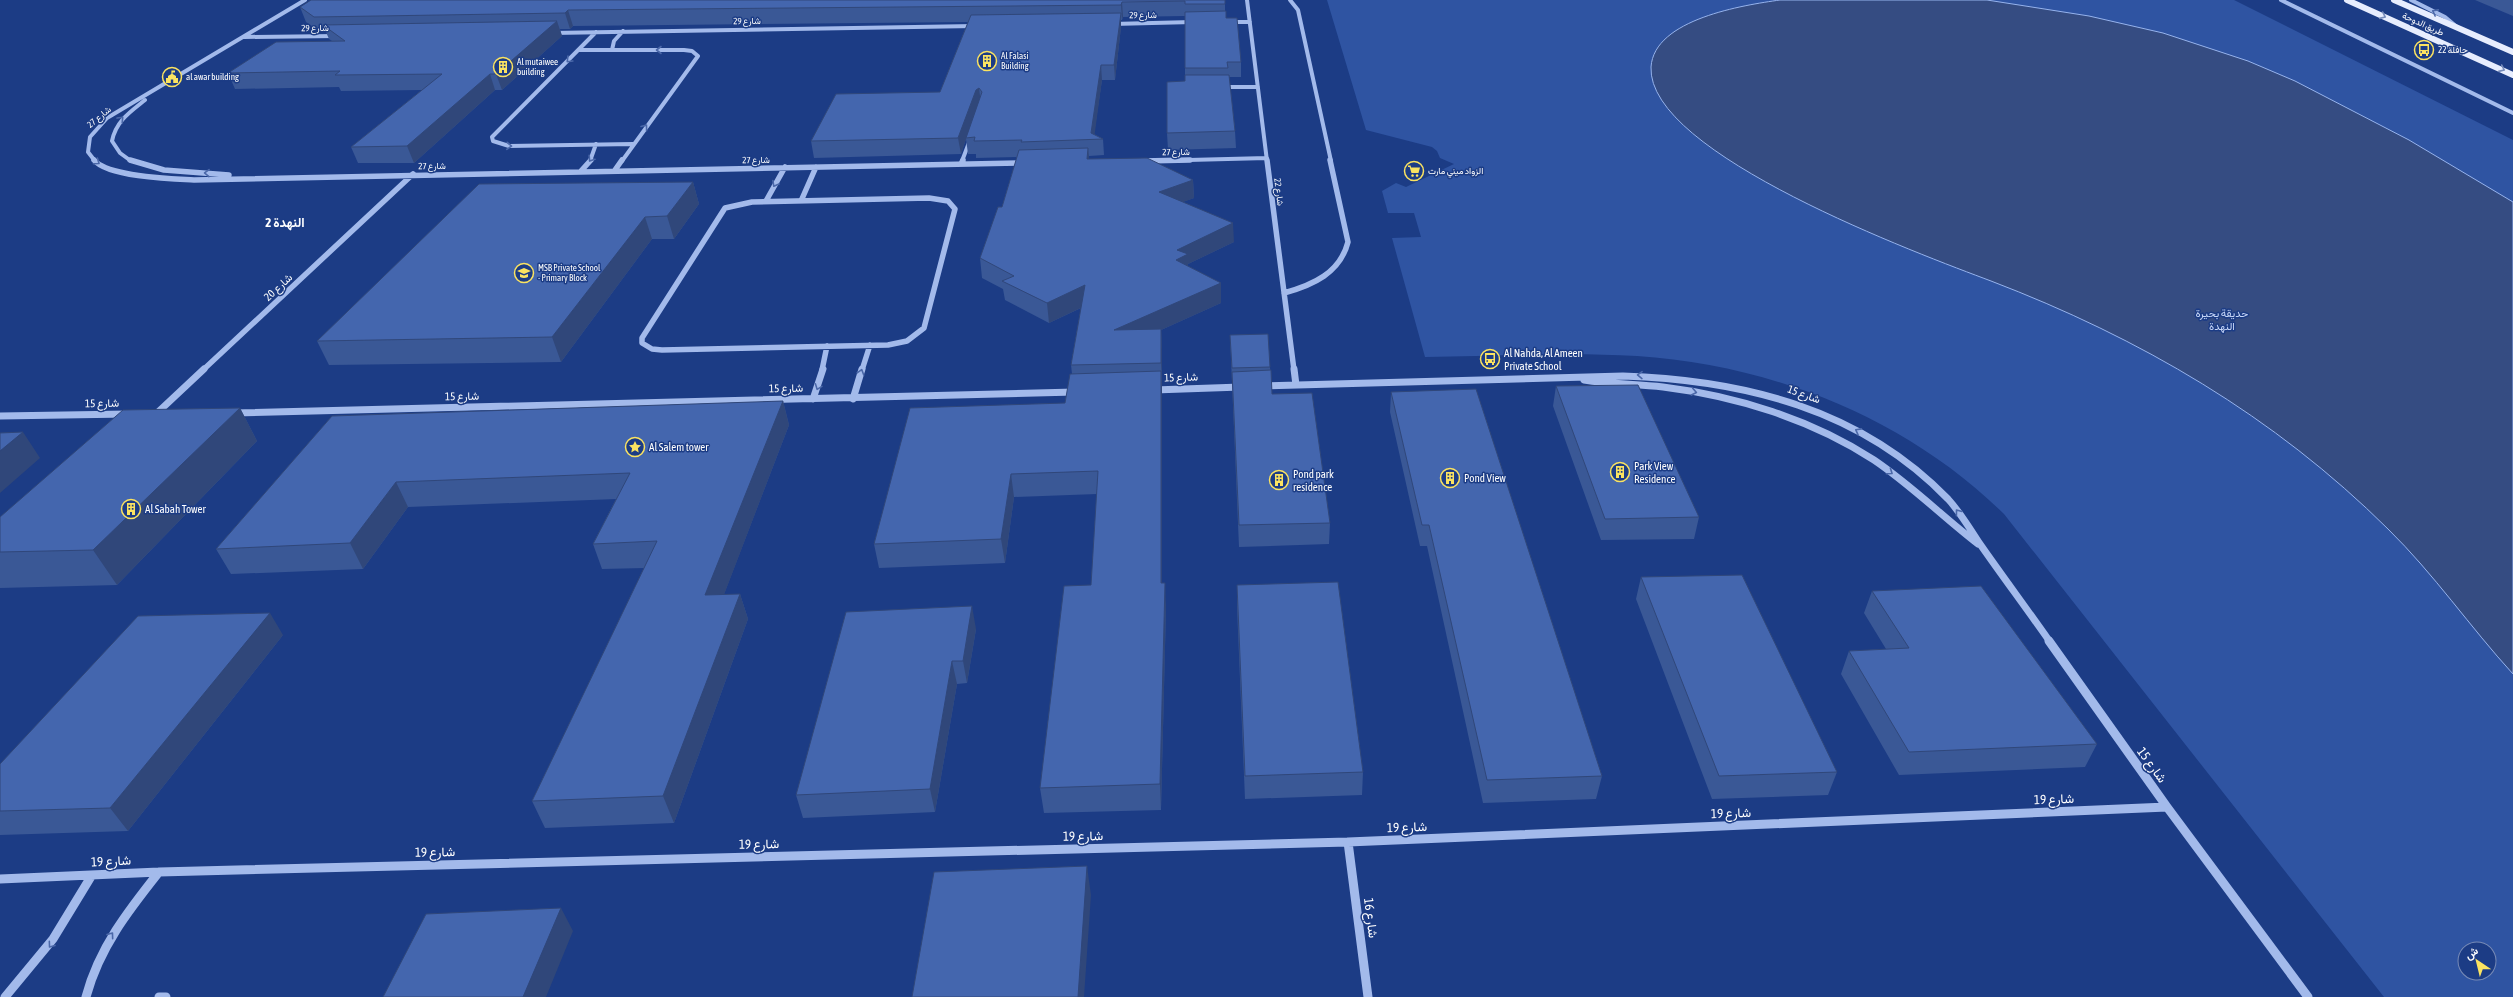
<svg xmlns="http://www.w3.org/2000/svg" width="2513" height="997" font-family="'Asap Condensed',Vazirmatn,sans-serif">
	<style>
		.green { fill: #2f54a2; fill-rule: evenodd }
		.water { fill: #354c82; stroke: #96b3ed }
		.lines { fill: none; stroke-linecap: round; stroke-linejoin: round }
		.minor-far3 { stroke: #a3baeb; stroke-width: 4 }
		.minor-far2 { stroke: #a3baeb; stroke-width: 5.5 }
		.minor-far1 { stroke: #a3baeb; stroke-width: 7 }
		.minor { stroke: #a3baeb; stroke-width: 9 }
		.major { stroke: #e7edfe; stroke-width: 6 }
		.wall { fill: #3a5896 }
		.shaded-wall { fill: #30477a }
		.building { fill: #4466ae; stroke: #30477a }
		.oneway { stroke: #4b68a9 }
		.oneway2 { stroke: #778cbb }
		.labels { text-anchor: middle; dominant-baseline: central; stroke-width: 3; stroke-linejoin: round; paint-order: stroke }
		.far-street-label { font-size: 9px; fill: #fff; stroke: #1c3c85 }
		.far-poi-label { font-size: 9px; fill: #fff; stroke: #1c3c85; text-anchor: start }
		.street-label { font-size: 11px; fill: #fff; stroke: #1c3c85 }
		.park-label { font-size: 11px; fill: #c8d7f8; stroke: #1c3c85 }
		.poi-label { font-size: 11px; fill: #fff; stroke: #1c3c85; text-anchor: start }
		.far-district-label { font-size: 13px; font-weight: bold; fill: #fff; stroke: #1c3c85 }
		.near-street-label { font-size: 13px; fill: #fff; stroke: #1c3c85 }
	</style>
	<rect width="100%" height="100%" fill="#1c3c85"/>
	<path class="green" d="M1327,0h907l279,140v857h-129l-380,-483c-98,-96 -231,-149 -367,-158 -70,-4 -141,0 -212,1l-33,-119 29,-1 -7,-24h-26l-6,-22 14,-8 10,4 48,-23 -14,-6 -3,-7 -5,-4 -66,-17zM2465,949h24v24h-24z"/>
	<path class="water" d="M1780,0h207l102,16 74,17 85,28 47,20 114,59 104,62v472c-43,-47 -79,-100 -125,-145 -114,-113 -248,-191 -397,-248 -69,-26 -344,-127 -340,-214 3,-48 93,-62 129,-67z"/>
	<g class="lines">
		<path class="minor-far3" d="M1247,0l20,161
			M1290,0l8,10 33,151
			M2281,0l232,113
			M2411,0l34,17 12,10
			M1230,22h20
			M1112,24l81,-2
			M596,32l-104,105 1,4 16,5 124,-2
			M552,33l423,-7
			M244,37l93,-1
			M579,50h105l8,1 6,5 -76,105
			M612,50l2,-9 9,-10
			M1222,87h36
			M95,161l-7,-9 2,-15 17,-19 198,-118
			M131,161l-11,-8 -8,-12c4,-20 18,-29 33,-41
			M590,161l6,-17
			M962,161l8,-21
			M1149,161l118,-3"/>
		<path class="minor-far2" d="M94,160c14,17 78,19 100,20l829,-17
			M130,160l34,10 65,5
			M1267,160l27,210
			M1143,161l47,-1
			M961,164l2,-4
			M615,170l7,-10
			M581,171l10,-11
			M929,198l19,3 7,8 -31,119 -17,13 -19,4 -226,5 -10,-1 -10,-6v-5l83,-130 27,-6z
			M766,201l19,-34
			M801,201l15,-34
			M1284,293c29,-8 56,-20 64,-51l-18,-82
			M203,370l210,-196
			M822,370l5,-24
			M862,370l8,-25"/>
		<path class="minor-far1" d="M1294,369l2,16
			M1584,380c26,4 53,4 79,7 73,9 148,32 211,73 37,25 69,57 104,84
			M1264,386l359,-10c121,4 238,33 325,123 12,13 22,30 32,45 23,33 47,65 70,98
			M1154,390l87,-3
			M813,399l10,-30
			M853,399l9,-30
			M234,413l841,-21
			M156,414l48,-45
			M0,416l128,-2"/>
		<path class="minor" d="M2049,641l118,166 141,190
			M1348,842l20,155
			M0,879l159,-7 1189,-30 819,-35
			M5,997l48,-58 39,-64
			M86,997c13,-49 42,-86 73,-125
			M159,997h7"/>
		<path class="major" d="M2347,0l166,75
			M2394,0l119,52"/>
	</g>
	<path class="wall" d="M1225,0v11l1,7 15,44v15h-12l6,54 1,17 -68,2 -1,-17 18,-52v-65l-62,1 -1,3h-1v7l-6,53h-13l-8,54 9,5 1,16 -15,1v3l104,21 1,18 -12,4 52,40 -46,22v2l33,37 -60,27 1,20v233l4,24 -5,203 -117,3 -4,-25 51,-203 6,-91 -83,3 -9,66 -126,5 -5,-24 191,-141 7,-29 -1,-9 10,-57 -32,15 -44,-23 -2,-11 -21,-11 -2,-20 22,-51 15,-50 -41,1v-4h-8l-2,-15 -5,15 -147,4 -3,-17 129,-49 28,-70 -395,4 -3,3h-10l2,7 -60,54h-7l-81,73h-56l-7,-16 71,-57 -81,1 -2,-4 -104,2 -7,-16 104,-32 -3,-2 -3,-7h-6l-14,-10 -6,-15z
		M2475,0h38v16z
		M693,182l6,22 -25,35h-22l-91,123 -232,3 -12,-24z
		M1230,335l40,32 2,27 58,129 -1,21 -90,3z
		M1556,386l143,131 -5,22 -93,1 -48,-134z
		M1391,392l211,384 -6,23 -113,4 -56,-257h-7l-30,-134z
		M783,401l6,24 -65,169h16l8,25 -74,204 -129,5 -13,-27 113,-233 -43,1 -9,-25 23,-45 -208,8 -45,62 -132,5 -15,-25 116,-133z
		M240,408l17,33 -140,144 -117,3v-71z
		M1641,577l196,195 -9,23 -116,4 -76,-200z
		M1237,585l126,187 -1,23 -117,4 -8,-192z
		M1872,591l225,153 -12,23 -186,8 -58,-101 8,-23 37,-2 -22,-36z
		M976,629l-9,54 -10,1 -22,128 -132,6 -7,-23z
		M283,635l-155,196 -128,4v-71z"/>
	<path class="shaded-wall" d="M1122,2l1,15 -1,3 -1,-15z
		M568,10l5,16 -3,3 -5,-16z
		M1121,13v14l-6,53 -1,-15z
		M557,21l5,15 -60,54 -6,-16z
		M1101,65l1,15 -8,59 -3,-6z
		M490,74l5,16 -81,73 -7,-17z
		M979,88l2,16 -15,34v1l-5,15 -3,-16 18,-48z
		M1088,148l2,18 -3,-7z
		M1193,180l1,18 -35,13v-19z
		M693,182l6,22 -25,35 -7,-23z
		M645,217l7,22 -91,123 -9,-25z
		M1233,223l1,19 -46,22v10l-11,5v-29z
		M1221,283v20l-60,27 1,20v34l-1,-21 -47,-33z
		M1085,285l2,20 -38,18 -2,-20z
		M1161,371l1,23v213l-1,-24z
		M783,401l6,24 -75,196 -9,-26z
		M240,408l17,33 -140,144 -24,-35z
		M23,432l17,26 -40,35v-42z
		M1011,474l3,23 -9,66 -4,-24z
		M396,482l12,25 -45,62 -13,-26z
		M1165,583l1,24 -5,203 -1,-26z
		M740,594l8,25 -74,204 -11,-27z
		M972,606l4,23 -9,54 -4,-22z
		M270,613l13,22 -155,196 -18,-23z
		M952,661l5,23 -22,128 -5,-23z
		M1087,866l4,29 -7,102h-6z
		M561,908l12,23 -27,66h-23z"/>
	<path class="building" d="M311,0h914v4h-40v-3l-63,1 -1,3 -553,5 -3,3 -251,4 -14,-10z
		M1226,11v7h11l4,44h-14l1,6h-43v-56z
		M1121,13l-7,52h-13l-10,68 12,6 -82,3 1,-2 -48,1 1,-4 -9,1 16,-46 -3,-4 -3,2 -18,48 -147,3 25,-47 104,-2 31,-77z
		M557,21l-61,53h-6l-83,72 -56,1 91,-73 -107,1 5,-4 -112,2 48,-31 69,-1 -22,-16z
		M1185,75h44l6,56 -68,2v-51l18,-1z
		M1088,148l-1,11 60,-1 46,22 -34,12 74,31 -56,27 11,4 -12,6 45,23 -107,47 47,-1v34l-90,2 14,-80 -38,18 -45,-22 12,-5 -34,-18 18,-51h4l17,-57z
		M693,182l-26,34 -22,1 -93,120 -235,4 162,-157z
		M1268,334l2,33 -38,1 -2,-33z
		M1271,370l1,24 40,-1 18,130 -91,2 -7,-153z
		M1161,371v212h4l-5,201 -120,4 24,-202 27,-1 7,-114 -87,3 -10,65 -127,5 36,-136 155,-5 5,-29z
		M1638,385l61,132 -94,2 -49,-133z
		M1476,389l126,387 -115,4 -58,-255h-7l-31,-133z
		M783,401l-78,194 35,-1 -77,202 -131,5 125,-260 -64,3 37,-71 -234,9 -46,61 -134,6 116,-133z
		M240,408l-147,142 -93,2v-35l123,-107z
		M23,432l-23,19v-18z
		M1742,575l95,197 -118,4 -78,-199z
		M1338,582l25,190 -118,4 -8,-191z
		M1981,586l116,158 -188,8 -60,-101 60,-3 -37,-57z
		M972,606l-9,55h-11l-22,128 -134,6 50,-183z
		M270,613l-160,195 -110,3v-47l138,-148z
		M1087,866l-9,131h-166l22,-125z
		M561,908l-38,89h-140l43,-83z"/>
	<defs><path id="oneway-chevron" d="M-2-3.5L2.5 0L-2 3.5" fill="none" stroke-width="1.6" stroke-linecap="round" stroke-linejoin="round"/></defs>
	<g class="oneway">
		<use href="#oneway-chevron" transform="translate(2435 12) rotate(-152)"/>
		<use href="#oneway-chevron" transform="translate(659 50) rotate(180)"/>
		<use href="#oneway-chevron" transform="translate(569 60) rotate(135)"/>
		<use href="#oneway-chevron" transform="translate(121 119) rotate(-47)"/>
		<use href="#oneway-chevron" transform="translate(645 127) rotate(-53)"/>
		<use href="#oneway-chevron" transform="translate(509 146) rotate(4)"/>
		<use href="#oneway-chevron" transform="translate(591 159) rotate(123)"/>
		<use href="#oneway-chevron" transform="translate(97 162) rotate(35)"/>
		<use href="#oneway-chevron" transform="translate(207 173) rotate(-179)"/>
		<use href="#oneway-chevron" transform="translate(775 184) rotate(119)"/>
		<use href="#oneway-chevron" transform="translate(861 372) rotate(-73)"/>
		<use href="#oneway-chevron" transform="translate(1640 375) rotate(-179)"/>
		<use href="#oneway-chevron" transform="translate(818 387) rotate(111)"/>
		<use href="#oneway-chevron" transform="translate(1694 392) rotate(11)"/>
		<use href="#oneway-chevron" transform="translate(1858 431) rotate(-152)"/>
		<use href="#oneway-chevron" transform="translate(1890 472) rotate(35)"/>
		<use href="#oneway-chevron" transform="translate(1958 512) rotate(-127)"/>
		<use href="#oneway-chevron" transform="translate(111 935) rotate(-54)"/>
		<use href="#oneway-chevron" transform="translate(51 945) rotate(126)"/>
	</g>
	<g class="oneway2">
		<use href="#oneway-chevron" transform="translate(2383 16) rotate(24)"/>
		<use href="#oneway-chevron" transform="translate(2502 69) rotate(24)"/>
	</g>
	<defs>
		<symbol id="bus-ring" viewBox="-11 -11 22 22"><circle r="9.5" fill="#1c3c85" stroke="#fbe361" stroke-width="1.5"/><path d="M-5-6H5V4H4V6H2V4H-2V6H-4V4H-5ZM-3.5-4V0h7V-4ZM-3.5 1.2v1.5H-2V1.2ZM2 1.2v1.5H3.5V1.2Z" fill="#fbe361"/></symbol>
		<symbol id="building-ring" viewBox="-11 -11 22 22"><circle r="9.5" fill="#1c3c85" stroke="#fbe361" stroke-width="1.5"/><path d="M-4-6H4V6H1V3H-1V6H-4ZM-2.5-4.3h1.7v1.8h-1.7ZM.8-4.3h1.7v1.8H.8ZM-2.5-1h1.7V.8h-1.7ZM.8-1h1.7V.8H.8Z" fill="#fbe361"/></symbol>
		<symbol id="civic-ring" viewBox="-11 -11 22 22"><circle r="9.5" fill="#1c3c85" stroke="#fbe361" stroke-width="1.5"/><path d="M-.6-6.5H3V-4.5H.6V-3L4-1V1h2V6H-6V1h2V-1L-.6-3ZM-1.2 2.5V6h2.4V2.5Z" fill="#fbe361"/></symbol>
		<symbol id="supermarket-ring" viewBox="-11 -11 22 22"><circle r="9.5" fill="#1c3c85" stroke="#fbe361" stroke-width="1.5"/><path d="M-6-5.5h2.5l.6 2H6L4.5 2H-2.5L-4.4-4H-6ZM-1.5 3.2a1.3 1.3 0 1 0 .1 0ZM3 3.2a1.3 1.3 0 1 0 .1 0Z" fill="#fbe361"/></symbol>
		<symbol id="school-ring" viewBox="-11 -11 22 22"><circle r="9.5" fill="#1c3c85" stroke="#fbe361" stroke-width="1.5"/><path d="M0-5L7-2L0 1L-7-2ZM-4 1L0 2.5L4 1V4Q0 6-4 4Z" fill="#fbe361"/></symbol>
		<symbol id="sight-ring" viewBox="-11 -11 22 22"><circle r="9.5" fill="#1c3c85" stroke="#fbe361" stroke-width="1.5"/><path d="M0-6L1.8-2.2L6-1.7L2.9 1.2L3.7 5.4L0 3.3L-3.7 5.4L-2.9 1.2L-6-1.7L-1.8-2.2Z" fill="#fbe361"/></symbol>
	</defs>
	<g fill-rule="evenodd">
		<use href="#bus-ring" x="2413" y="39" width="22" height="22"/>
		<use href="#building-ring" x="976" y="50" width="22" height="22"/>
		<use href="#building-ring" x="492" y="56" width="22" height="22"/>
		<use href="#civic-ring" x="161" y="66" width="22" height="22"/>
		<use href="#supermarket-ring" x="1403" y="160" width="22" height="22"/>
		<use href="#school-ring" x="513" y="262" width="22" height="22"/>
		<use href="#bus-ring" x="1479" y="348" width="22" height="22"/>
		<use href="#sight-ring" x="624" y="436" width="22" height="22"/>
		<use href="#building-ring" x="1609" y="461" width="22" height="22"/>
		<use href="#building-ring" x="1439" y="467" width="22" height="22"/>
		<use href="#building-ring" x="1268" y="469" width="22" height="22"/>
		<use href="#building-ring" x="120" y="498" width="22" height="22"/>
	</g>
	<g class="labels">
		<g class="far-street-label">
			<text transform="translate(1143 15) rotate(-1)">شارع 29</text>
			<text transform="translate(747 21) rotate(-1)">شارع 29</text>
			<text transform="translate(2423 24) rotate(24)">طريق الدوحة</text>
			<text transform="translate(315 28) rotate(-1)">شارع 29</text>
			<text transform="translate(99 117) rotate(-40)">شارع 27</text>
			<text transform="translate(1176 152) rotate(-1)">شارع 27</text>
			<text transform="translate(756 160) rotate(-1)">شارع 27</text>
			<text transform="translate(432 166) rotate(-1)">شارع 27</text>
			<text transform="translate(1279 192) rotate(83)">شارع 22</text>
		</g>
		<g class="far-poi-label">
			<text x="2438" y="50">حافلة 22</text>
			<text x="1001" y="56">Al Falasi<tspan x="1001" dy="10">Building</tspan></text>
			<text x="517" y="62">Al mutaiwee<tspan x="517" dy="10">building</tspan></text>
			<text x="186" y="77">al awar building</text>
			<text x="1428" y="171">الزواد ميني مارت</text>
			<text x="538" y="268">MSB Private School<tspan x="538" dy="10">- Primary Block</tspan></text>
		</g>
		<g class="street-label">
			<text transform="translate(278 287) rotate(-43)">شارع 20</text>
			<text transform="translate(1181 377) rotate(-2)">شارع 15</text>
			<text transform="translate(786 388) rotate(-1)">شارع 15</text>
			<text transform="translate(1804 394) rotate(20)">شارع 15</text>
			<text transform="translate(462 396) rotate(-1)">شارع 15</text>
			<text transform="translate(102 403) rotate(-1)">شارع 15</text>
		</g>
		<g class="park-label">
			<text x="2222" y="313">حديقة بحيرة<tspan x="2222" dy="13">النهدة</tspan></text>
		</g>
		<g class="poi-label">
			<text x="1504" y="353">Al Nahda, Al Ameen<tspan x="1504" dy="13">Private School</tspan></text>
			<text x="649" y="447">Al Salem tower</text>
			<text x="1634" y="466">Park View<tspan x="1634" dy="13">Residence</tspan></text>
			<text x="1293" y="474">Pond park<tspan x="1293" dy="13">residence</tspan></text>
			<text x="1464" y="478">Pond View</text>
			<text x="145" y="509">Al Sabah Tower</text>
		</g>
		<g class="far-district-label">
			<text x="285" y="222">النهدة 2</text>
		</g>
		<g class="near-street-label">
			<text transform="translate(2152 765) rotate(54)">شارع 15</text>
			<text transform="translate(2054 799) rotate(-2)">شارع 19</text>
			<text transform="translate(1731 813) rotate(-2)">شارع 19</text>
			<text transform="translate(1407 827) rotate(-2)">شارع 19</text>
			<text transform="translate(1083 836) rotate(-1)">شارع 19</text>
			<text transform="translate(759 844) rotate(-1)">شارع 19</text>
			<text transform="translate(435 852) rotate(-1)">شارع 19</text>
			<text transform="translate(111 861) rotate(-3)">شارع 19</text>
			<text transform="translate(1371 918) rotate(83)">شارع 16</text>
		</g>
	</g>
	<g transform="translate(2477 961) rotate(325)"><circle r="19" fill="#1c3c85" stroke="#778ab6"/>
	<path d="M0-3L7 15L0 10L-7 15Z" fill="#fbe361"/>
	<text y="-6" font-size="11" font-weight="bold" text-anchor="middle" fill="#ffffff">ش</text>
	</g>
</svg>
